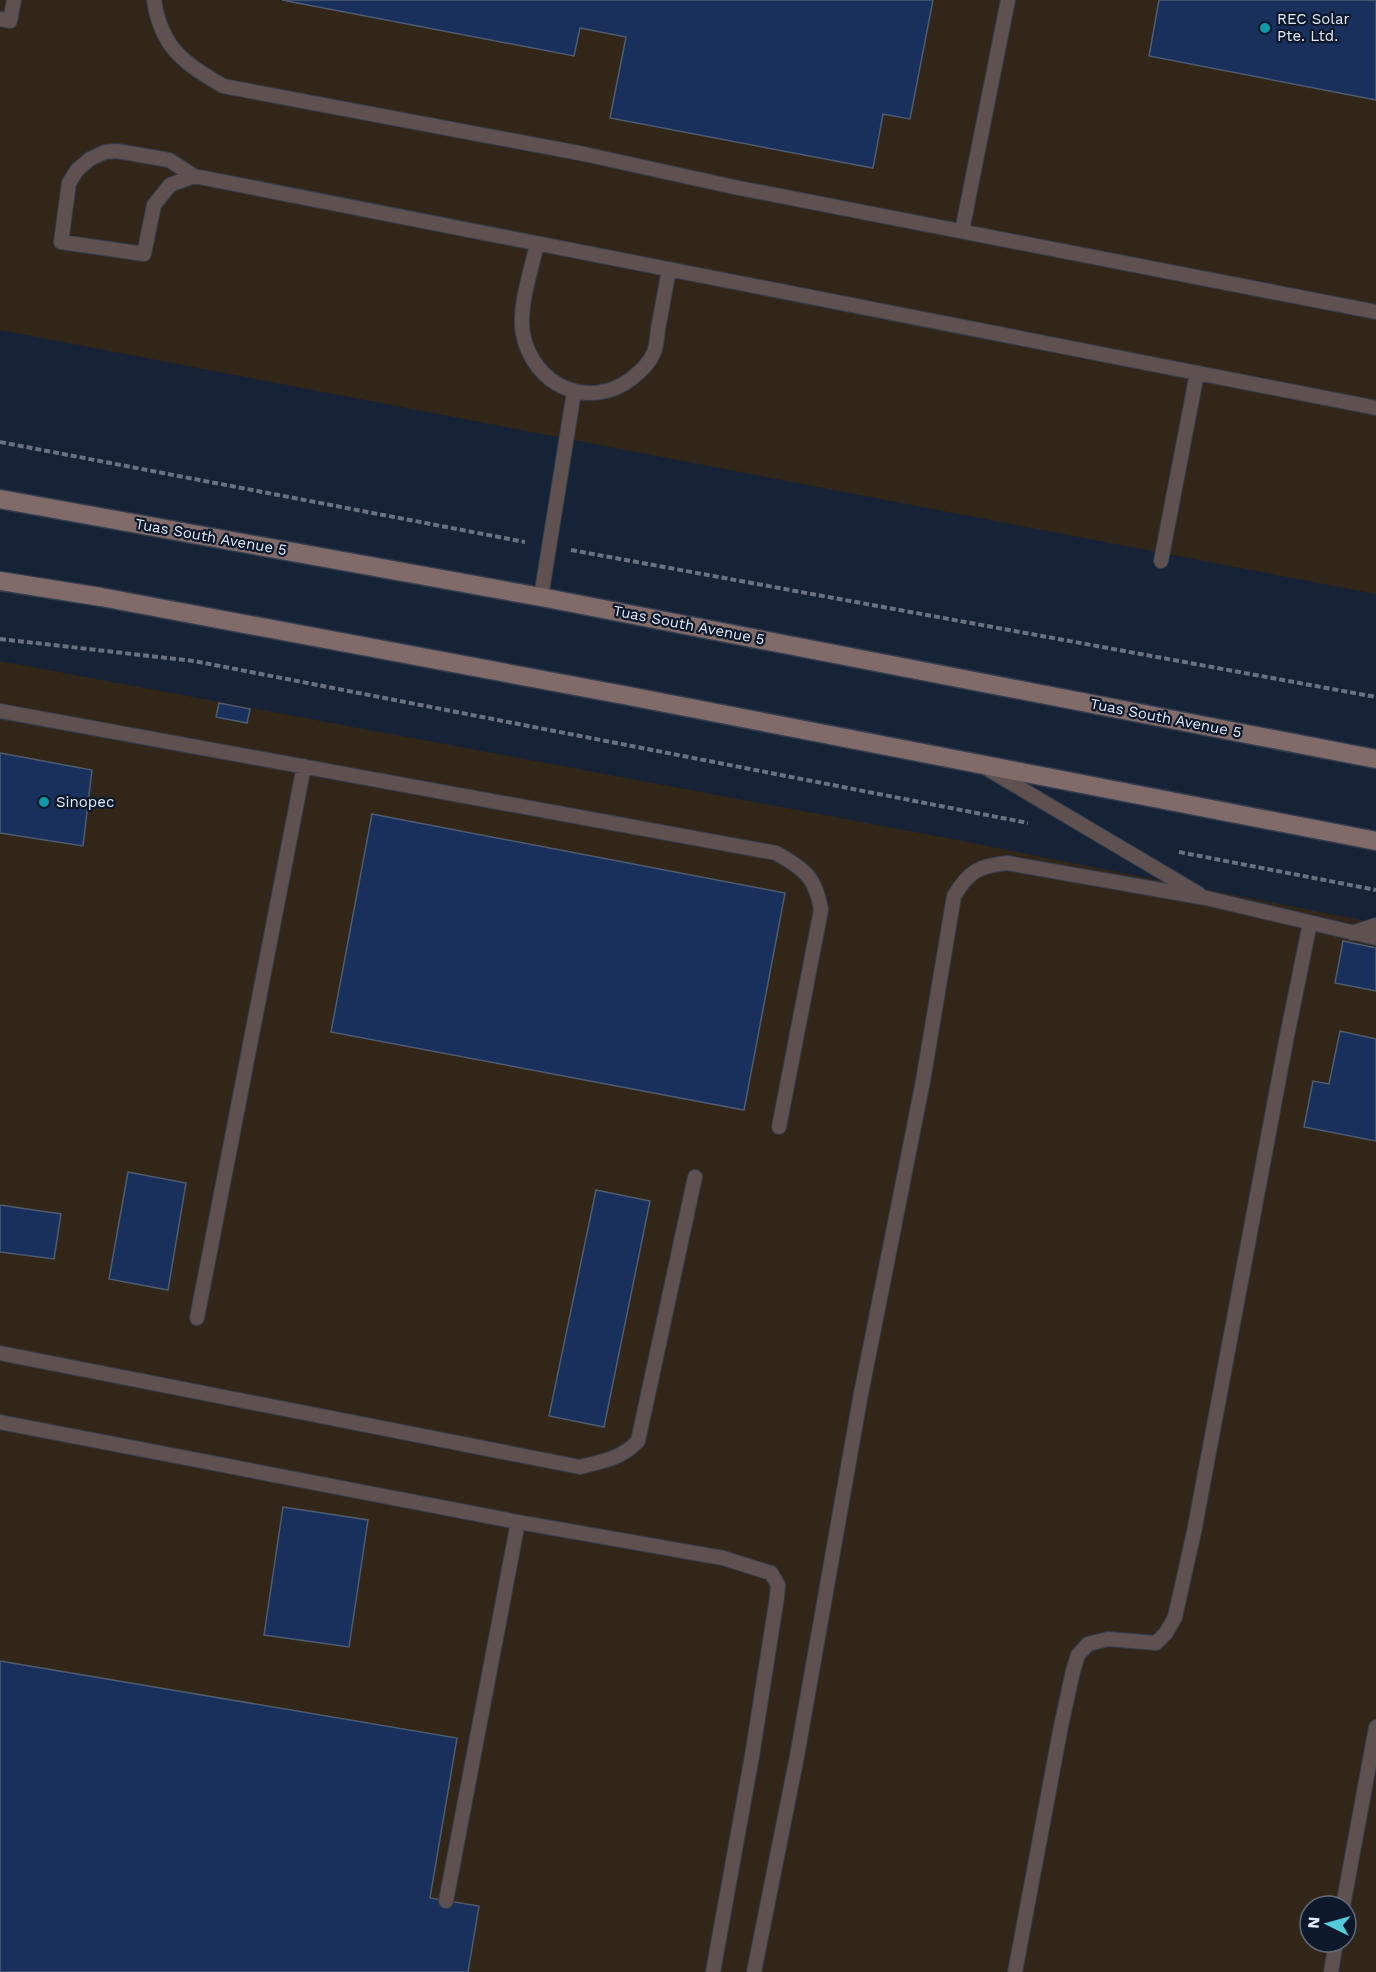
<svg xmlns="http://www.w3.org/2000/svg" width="1376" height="1972" font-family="'Work Sans',sans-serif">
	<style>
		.industrial { fill: #322618; fill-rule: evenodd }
		.building { fill: #18305b; stroke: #4e5c72; stroke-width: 1.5 }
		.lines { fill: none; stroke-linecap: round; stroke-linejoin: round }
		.lane-casing { stroke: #333e50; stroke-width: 16 }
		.secondary-casing { stroke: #333e50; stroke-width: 21 }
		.path { stroke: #687283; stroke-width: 4; stroke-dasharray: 6 3; stroke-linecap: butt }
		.lane { stroke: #5e5150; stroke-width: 14 }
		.secondary { stroke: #816b69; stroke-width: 18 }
		.culture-dot { fill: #0f9aa8; stroke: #0d182a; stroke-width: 2 }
		.labels { text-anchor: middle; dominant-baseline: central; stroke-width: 4.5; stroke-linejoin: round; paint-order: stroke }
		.poi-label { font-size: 15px; fill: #e2eaf8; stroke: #0d182a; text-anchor: start }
		.street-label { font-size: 15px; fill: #e2eaf8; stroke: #0d182a }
	</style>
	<rect width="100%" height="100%" fill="#162235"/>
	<path class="industrial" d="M0,0h1376v594l-1376,-264z
		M0,661l942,176 434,86v1049h-1376zM1310,1906h36v36h-36z"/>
	<path class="building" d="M282,0h651l-23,119 -27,-5 -10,54 -263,-50 16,-81 -46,-9 -6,28z
		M1159,0h217v100l-227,-44z
		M219,703l31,6 -3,14 -31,-6z
		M0,753l92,17 -9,76 -83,-13z
		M372,814l413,79 -41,217 -413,-78z
		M1343,941l33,7v43l-41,-8z
		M1340,1031l36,8v102l-72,-14 9,-46 16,3z
		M128,1172l58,11 -18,107 -59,-11z
		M596,1190l54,11 -46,226 -55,-11z
		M0,1205l61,9 -7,45 -54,-7z
		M283,1507l85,13 -19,127 -85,-12z
		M0,1661l457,77 -27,160 49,8 -11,66h-468z"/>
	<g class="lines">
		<defs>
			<path id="lane" d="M154,0c7,48 30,63 69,86l361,68 150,33 642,125
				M0,19l10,2 4,-21
				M194,176l-24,9 -16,20 -10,49 -83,-12 8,-59 8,-13 13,-11 15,-7 12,-1 52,9 25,16 1182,232
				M962,231l46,-231
				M537,244c-6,27 -19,64 -14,90 10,51 65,77 108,45 9,-7 19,-16 23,-27 3,-7 3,-16 4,-23 4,-20 7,-39 11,-59
				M1161,561l36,-188
				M541,597l33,-205
				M0,711l776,142c28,16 40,24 45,57l-42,217
				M986,768l213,126
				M1352,933l24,-8
				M197,1318l107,-552
				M0,1353l580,114c23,-6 41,-8 58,-26l57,-264
				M0,1422l518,100 205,36 48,15 7,12 -1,12 -25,159 -39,216
				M446,1901l72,-379
				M1343,1906l33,-179
				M754,1972l43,-216 63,-357 63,-318 31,-185c15,-25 25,-30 53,-33l199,35 170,40
				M1015,1972l46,-246 12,-55 5,-16 10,-11 20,-5 48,4 10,-10 9,-16 19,-85 92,-491 24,-118
				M1331,1972l5,-30"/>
			<path id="secondary" d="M0,499l541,98 835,162
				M0,581l101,16 528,99 747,145"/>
		</defs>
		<use href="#lane" class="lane-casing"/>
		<use href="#secondary" class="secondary-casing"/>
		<path class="path" d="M0,442l525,100
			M571,550l805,147
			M0,639l194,22 834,162
			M1179,852l197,38"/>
		<use href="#lane" class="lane"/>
		<use href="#secondary" class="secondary"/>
	</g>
	<g class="culture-dot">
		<circle cx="1265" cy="28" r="6"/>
		<circle cx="44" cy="802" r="6"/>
	</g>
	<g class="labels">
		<g class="poi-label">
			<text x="1277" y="19">REC Solar<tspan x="1277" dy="17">Pte. Ltd.</tspan></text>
			<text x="56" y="802">Sinopec</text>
		</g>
		<g class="street-label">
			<text transform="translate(211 537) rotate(10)">Tuas South Avenue 5</text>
			<text transform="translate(689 625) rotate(11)">Tuas South Avenue 5</text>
			<text transform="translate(1166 718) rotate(11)">Tuas South Avenue 5</text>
		</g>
	</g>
	<g transform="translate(1328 1924) rotate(275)"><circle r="28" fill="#0d182a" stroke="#626c7c" stroke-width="1.5"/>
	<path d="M0-4.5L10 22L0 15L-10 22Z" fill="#53cbda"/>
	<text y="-9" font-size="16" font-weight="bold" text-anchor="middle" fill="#e2eaf8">N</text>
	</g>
</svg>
